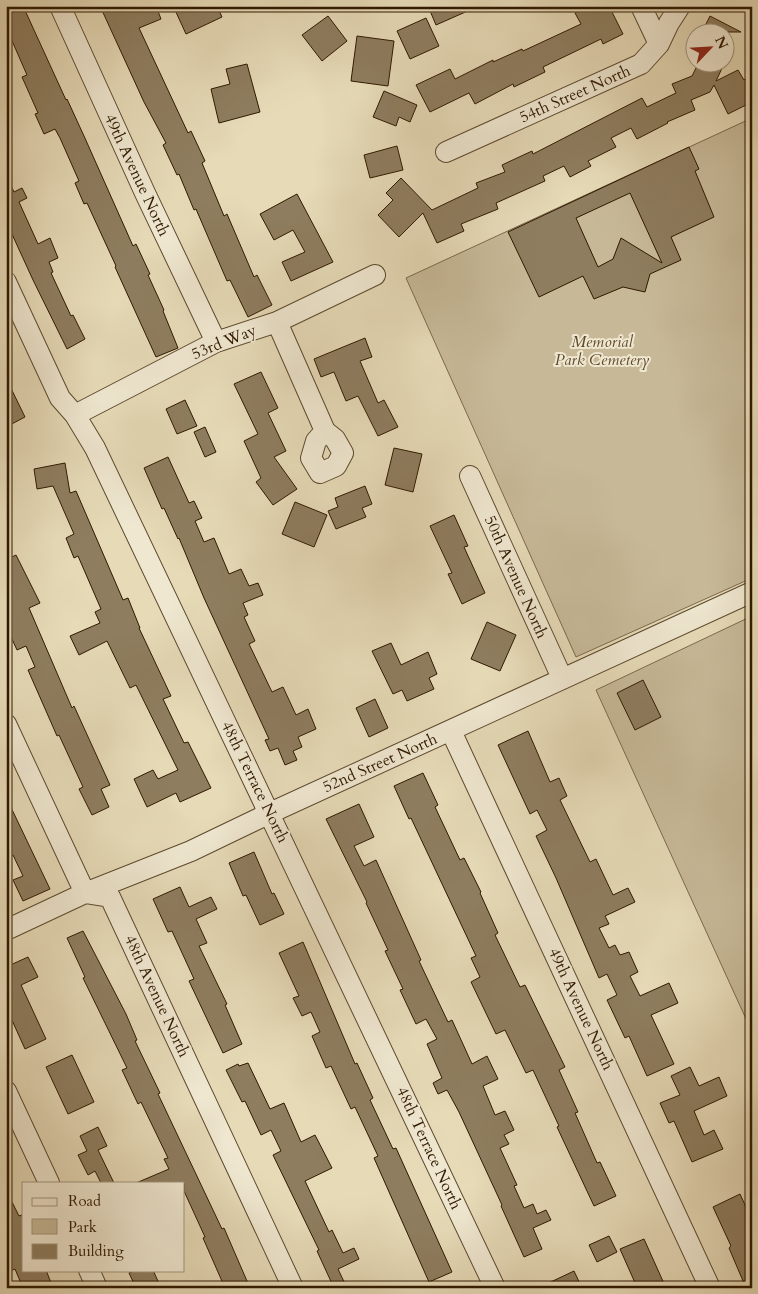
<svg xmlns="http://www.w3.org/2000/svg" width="758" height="1294" font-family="Cardo,serif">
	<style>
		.green { fill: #c7b998; stroke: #7b694c }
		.building { fill: #8e7d5f; stroke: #2f1900; fill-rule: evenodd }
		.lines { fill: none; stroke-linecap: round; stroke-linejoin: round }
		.minor-casing { stroke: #5d492e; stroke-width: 22 }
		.minor { stroke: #efe7d0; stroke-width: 20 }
		.labels { text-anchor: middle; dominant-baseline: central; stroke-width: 4; stroke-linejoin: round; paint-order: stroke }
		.street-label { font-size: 16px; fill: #2f1900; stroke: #efe7d0 }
		.park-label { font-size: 16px; font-style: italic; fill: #5d492e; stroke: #efe7d0 }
	</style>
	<rect width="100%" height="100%" fill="#e6dab7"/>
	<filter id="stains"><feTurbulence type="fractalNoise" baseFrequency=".004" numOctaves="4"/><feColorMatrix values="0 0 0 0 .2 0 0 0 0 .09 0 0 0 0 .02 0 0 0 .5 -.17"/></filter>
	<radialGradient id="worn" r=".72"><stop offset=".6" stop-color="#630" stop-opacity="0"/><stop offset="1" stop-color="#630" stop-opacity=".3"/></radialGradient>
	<path class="green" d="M752,118v460l-176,79 -170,-379z
		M752,616v416l-156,-342z"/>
	<path class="building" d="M6,6h17l43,94 1,-1 17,37 49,110 3,-2 14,30 -2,1 16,35 -1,1 15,37 -22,9 -41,-90 1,-1 -29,-63 -3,1 -9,-21 4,-2 -19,-43 -5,-9 -11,5 -9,-20 3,-1 -16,-36 5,-2 -21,-48z
		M100,6h56l5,13 -22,9 49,105 3,-2 14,30 -3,2 22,53 3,-2 27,63 3,-2 15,30 -24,12 -18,-37 -3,1 -31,-72 -2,1 -15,-36 -2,1 -14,-30 3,-2 -22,-41z
		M183,6h34l5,11 -36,17 -11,-24z
		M428,6h51l-43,19z
		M590,6h19l14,28 -20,10 -2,-5 -58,28 2,5 -31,15 -1,-3 -38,20 -6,-11 -39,19 -14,-27 34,-16 5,10 38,-19v2l29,-13 1,2 58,-27 -6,-11z
		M328,16l19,25 -25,20 -20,-26z
		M710,16l31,16h-39z
		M426,18l13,28 -29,13 -13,-28z
		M357,36l37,5 -6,45 -37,-5z
		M699,62h26l-9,19 22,-11 6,10 8,-4v26l-24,12 -14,-29 -4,7 -19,8 4,10 -28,12 1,1 -31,16 -6,-11 -20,10 5,9 -28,14 3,5 -21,11 -6,-11 -21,10 2,5 -49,22 2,6 -37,15 3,7 -27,12 -14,-30 -24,24 -21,-22 15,-15 -7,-7 15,-15 31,32 46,-22 -2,-5 29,-11 -3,-7 30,-14 1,3 109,-56 5,9 29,-14 -4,-9 20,-8z
		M247,64l13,48 -41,11 -8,-34 19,-5 -4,-15z
		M384,91l33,14 -7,17 -11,-5 -3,9 -23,-9z
		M397,146l6,24 -33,8 -6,-23z
		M689,147l10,22 -4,2 19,46 -43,20 10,23 -31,14 -5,18 -22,-5 -29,12 -11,-23 -44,21 -31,-65zM630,193l32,70 -41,-25 -8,21 -15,8 -22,-49z
		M6,175l8,17 8,-4 5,10 -8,4 19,42 12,-6 8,20 -9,4 4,10 -2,1 20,43 2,-1 12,24 -18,10 -34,-69 -27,-59z
		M297,194l36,68 -42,19 -9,-19 23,-10 -12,-22 -19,10 -14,-26z
		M365,338l7,19 -12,4 18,42 6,-3 14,27 -20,9 -20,-40 -12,5 -12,-29 -13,5 -7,-18z
		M261,372l17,36 -10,5 18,38 -12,6 23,32 -24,16 -17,-23 5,-4 -17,-37 14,-7 -24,-50z
		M6,378l19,39 -19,10z
		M185,400l12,26 -20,8 -11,-25z
		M205,427l11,25 -11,5 -11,-25z
		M394,448l28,6 -9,38 -28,-7z
		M168,457l21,46 5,-2 8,17 -7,3 9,21 10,-4 15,36 12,-5 8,17 9,-3 5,12 -20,8 5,12 -4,2 11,24 -6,3 23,48 11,-5 13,28 12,-6 8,20 -18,8 4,10 -9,4 4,9 -12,5 -7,-17 -8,3 -5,-11 4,-1 -65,-141 -25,-60 -1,1 -14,-31 -2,1 -18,-41z
		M65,463l5,30 6,-2 47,109 5,-2 12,30h-1l32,68 -8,3 21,44 4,-1 23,46 -31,14 -4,-9 -29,14 -13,-28 19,-9 5,9 20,-9 -42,-85 -6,3 -23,-47 -28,14 -9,-19 30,-13 -5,-11 6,-3 -23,-53 -4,2 -8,-20 8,-4 -21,-48 -16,3 -3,-20z
		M365,486l7,18 -10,4 4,9 -30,12 -8,-18 10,-4 -3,-9z
		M295,502l32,13 -13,32 -32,-13z
		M454,515l14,31 -4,1 21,46 -23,11 -14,-30 4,-1 -22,-47z
		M16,555l24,48 -11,5 43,100 2,-2 36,79 -9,4 8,18 -17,8 -13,-26 4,-2 -24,-52 -2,1 -29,-66 7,-3 -9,-21 -9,4 -11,-24v-66z
		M487,622l29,13 -16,36 -29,-12z
		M391,643l10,22 27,-13 9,22 -8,4 5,11 -27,12 -5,-11 -9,4 -21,-43z
		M643,680l18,37 -26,13 -18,-37z
		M375,699l13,29 -19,9 -13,-29z
		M528,731l22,51 9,-4 8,18 -7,4 30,62 6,-3 17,36 15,-7 7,14 -30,14 4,8 -10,4 10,20 6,-3 5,10 9,-3 9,20 -8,4 10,20 29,-13 9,20 -27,12 23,49 -27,12 -18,-40 -4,2 -18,-38 10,-5 -10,-21 -8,4 -43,-100 -20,-42 11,-6 -10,-20 -7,4 -32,-69z
		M423,773l15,32 -3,2 25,53 4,-2 17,34 -1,1 18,40 -3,2 25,52 5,-2 40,82 -6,3 19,42 -3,1 22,50 3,-1 16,34 -22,10 -37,-79 2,-1 -26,-56 -7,3 -21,-43 -9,4 -25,-52 9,-5 -9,-19 5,-2 -65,-138 -2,1 -15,-33z
		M6,797l44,92 -27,12 -10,-21 10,-4 -10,-21 -7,3z
		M359,804l15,33 -20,9 10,20 12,-6 45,100 -2,1 29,61 4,-2 20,44 15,-8 11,23 -15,7 12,29 10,-4 9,19 -10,5 5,9 -9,4 17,37 -3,1 10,22 9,-4 4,10 9,-4 5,10 -18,8 9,21 -18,8 -23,-51 1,-1 -43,-93 -12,-22 -9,4 -5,-11 9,-5 -15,-34 10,-5 -11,-20 -10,5 -16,-34 3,-1 -18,-38 3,-1 -22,-47 1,-1 -41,-83z
		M254,852l18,42 2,-1 10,21 -24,11 -14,-30 -3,1 -14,-33z
		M180,887l9,20 22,-10 6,12 -21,10 11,24 -8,3 28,58 -2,1 17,39 -19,9 -34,-72 5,-2 -22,-48 -4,1 -15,-33z
		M83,931l43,83 11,26 -2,1 25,52 -2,1 64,135 2,-1 26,60h-25l-22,-50 2,-1 -21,-46v-8h-48l33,-14 -5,-10 4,-1 -27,-56 -3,2 -16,-34 5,-2 -44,-90 2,-1 -18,-39z
		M303,942l52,122 2,-1 16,35 -3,2 23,49 3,-1 56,124 -23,10 -55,-124 4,-2 -23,-49 -4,2 -20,-43 -5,2 -14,-32 8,-4 -9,-20 -9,4 -9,-18 6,-2 -20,-43z
		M28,957l10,20 -17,8 25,54 -21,10 -19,-42v-40z
		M72,1055l22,47 -26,12 -22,-47z
		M248,1063l22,46 14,-6 17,39 14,-7 17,33 -27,13 24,51 3,-2 11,23 11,-5 5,11 -21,10 9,19h-13l-17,-37 2,-1 -46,-95 8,-4 -10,-21 -10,5 -16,-34 -3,1 -16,-32 12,-6 1,2z
		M690,1067l9,19 20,-9 8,19 -33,15 10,24 10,-5 9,19 -31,13 -18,-41 -5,2 -9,-20 20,-8 -9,-19z
		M98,1127l9,19 -9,4 16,33h-13l-6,-12 -7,4 -10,-20 9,-4 -7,-15z
		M6,1190l13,26 5,-2v56h22l7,18h-30l-8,-19 -9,4z
		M740,1194l12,26v68h-6l-17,-40 2,-2 -18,-39z
		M609,1236l8,16 -20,10 -8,-17z
		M644,1239l22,49h-23l-3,-5 -4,2 -16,-36z
		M136,1270h17l8,18h-25l-7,-15z
		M574,1271l8,17h-44z"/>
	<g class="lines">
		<defs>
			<path id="minor" d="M60,6l85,187 71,149
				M641,6l18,38
				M446,152l195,-88 18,-20 10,-21 11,-17
				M6,282l54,116 15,17 20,33 400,840
				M277,322l48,109 10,8 8,14 -7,13 -16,7 -9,-15 5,-17 9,-10
				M75,415l141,-73 61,-20 98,-47
				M470,476l92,202
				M6,724l79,169 25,4 183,391
				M451,731l259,557
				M6,930l79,-37 106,-42 79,-38 482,-221
				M6,1091l43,92
				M89,1270l8,18"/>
		</defs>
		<use href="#minor" class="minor-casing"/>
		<use href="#minor" class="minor"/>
	</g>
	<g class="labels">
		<g class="street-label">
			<text transform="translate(575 94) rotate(-24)">54th Street North</text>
			<text transform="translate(137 175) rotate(65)">49th Avenue North</text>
			<text transform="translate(224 342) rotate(-22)">53rd Way</text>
			<text transform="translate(516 577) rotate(66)">50th Avenue North</text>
			<text transform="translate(380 763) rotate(-24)">52nd Street North</text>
			<text transform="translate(255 782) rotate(64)">48th Terrace North</text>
			<text transform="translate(157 996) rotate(65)">48th Avenue North</text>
			<text transform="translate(581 1009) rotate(65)">49th Avenue North</text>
			<text transform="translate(429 1148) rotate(65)">48th Terrace North</text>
		</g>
		<g class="park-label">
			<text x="602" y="342">Memorial<tspan x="602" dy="18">Park Cemetery</tspan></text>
		</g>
	</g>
	<rect width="758" height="1294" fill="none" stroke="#e6dab7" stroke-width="25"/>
	<rect x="8" y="8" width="743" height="1279" fill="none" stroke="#2f1900" stroke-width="2.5"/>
	<rect x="12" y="12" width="733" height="1269" fill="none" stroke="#2f1900"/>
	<rect x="22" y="1182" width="162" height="90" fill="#efe7d0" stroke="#a2957d"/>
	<rect x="32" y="1198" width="25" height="8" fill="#efe7d0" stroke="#a2957d"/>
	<text x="68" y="1206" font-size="15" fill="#2f1900">Road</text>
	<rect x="32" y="1219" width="25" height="15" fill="#c7b998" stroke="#a2957d"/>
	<text x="68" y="1232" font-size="15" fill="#2f1900">Park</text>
	<rect x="32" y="1244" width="25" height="15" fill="#8e7d5f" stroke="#a2957d"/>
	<text x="68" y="1256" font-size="15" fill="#2f1900">Building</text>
	<g transform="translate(710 48) rotate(65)"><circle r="24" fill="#efe7d0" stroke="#a2957d"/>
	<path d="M0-4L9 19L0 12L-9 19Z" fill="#8f2418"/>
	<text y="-8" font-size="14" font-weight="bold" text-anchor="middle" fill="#2f1900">N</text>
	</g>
	<rect width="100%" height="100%" filter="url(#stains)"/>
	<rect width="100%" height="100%" fill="url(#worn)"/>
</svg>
